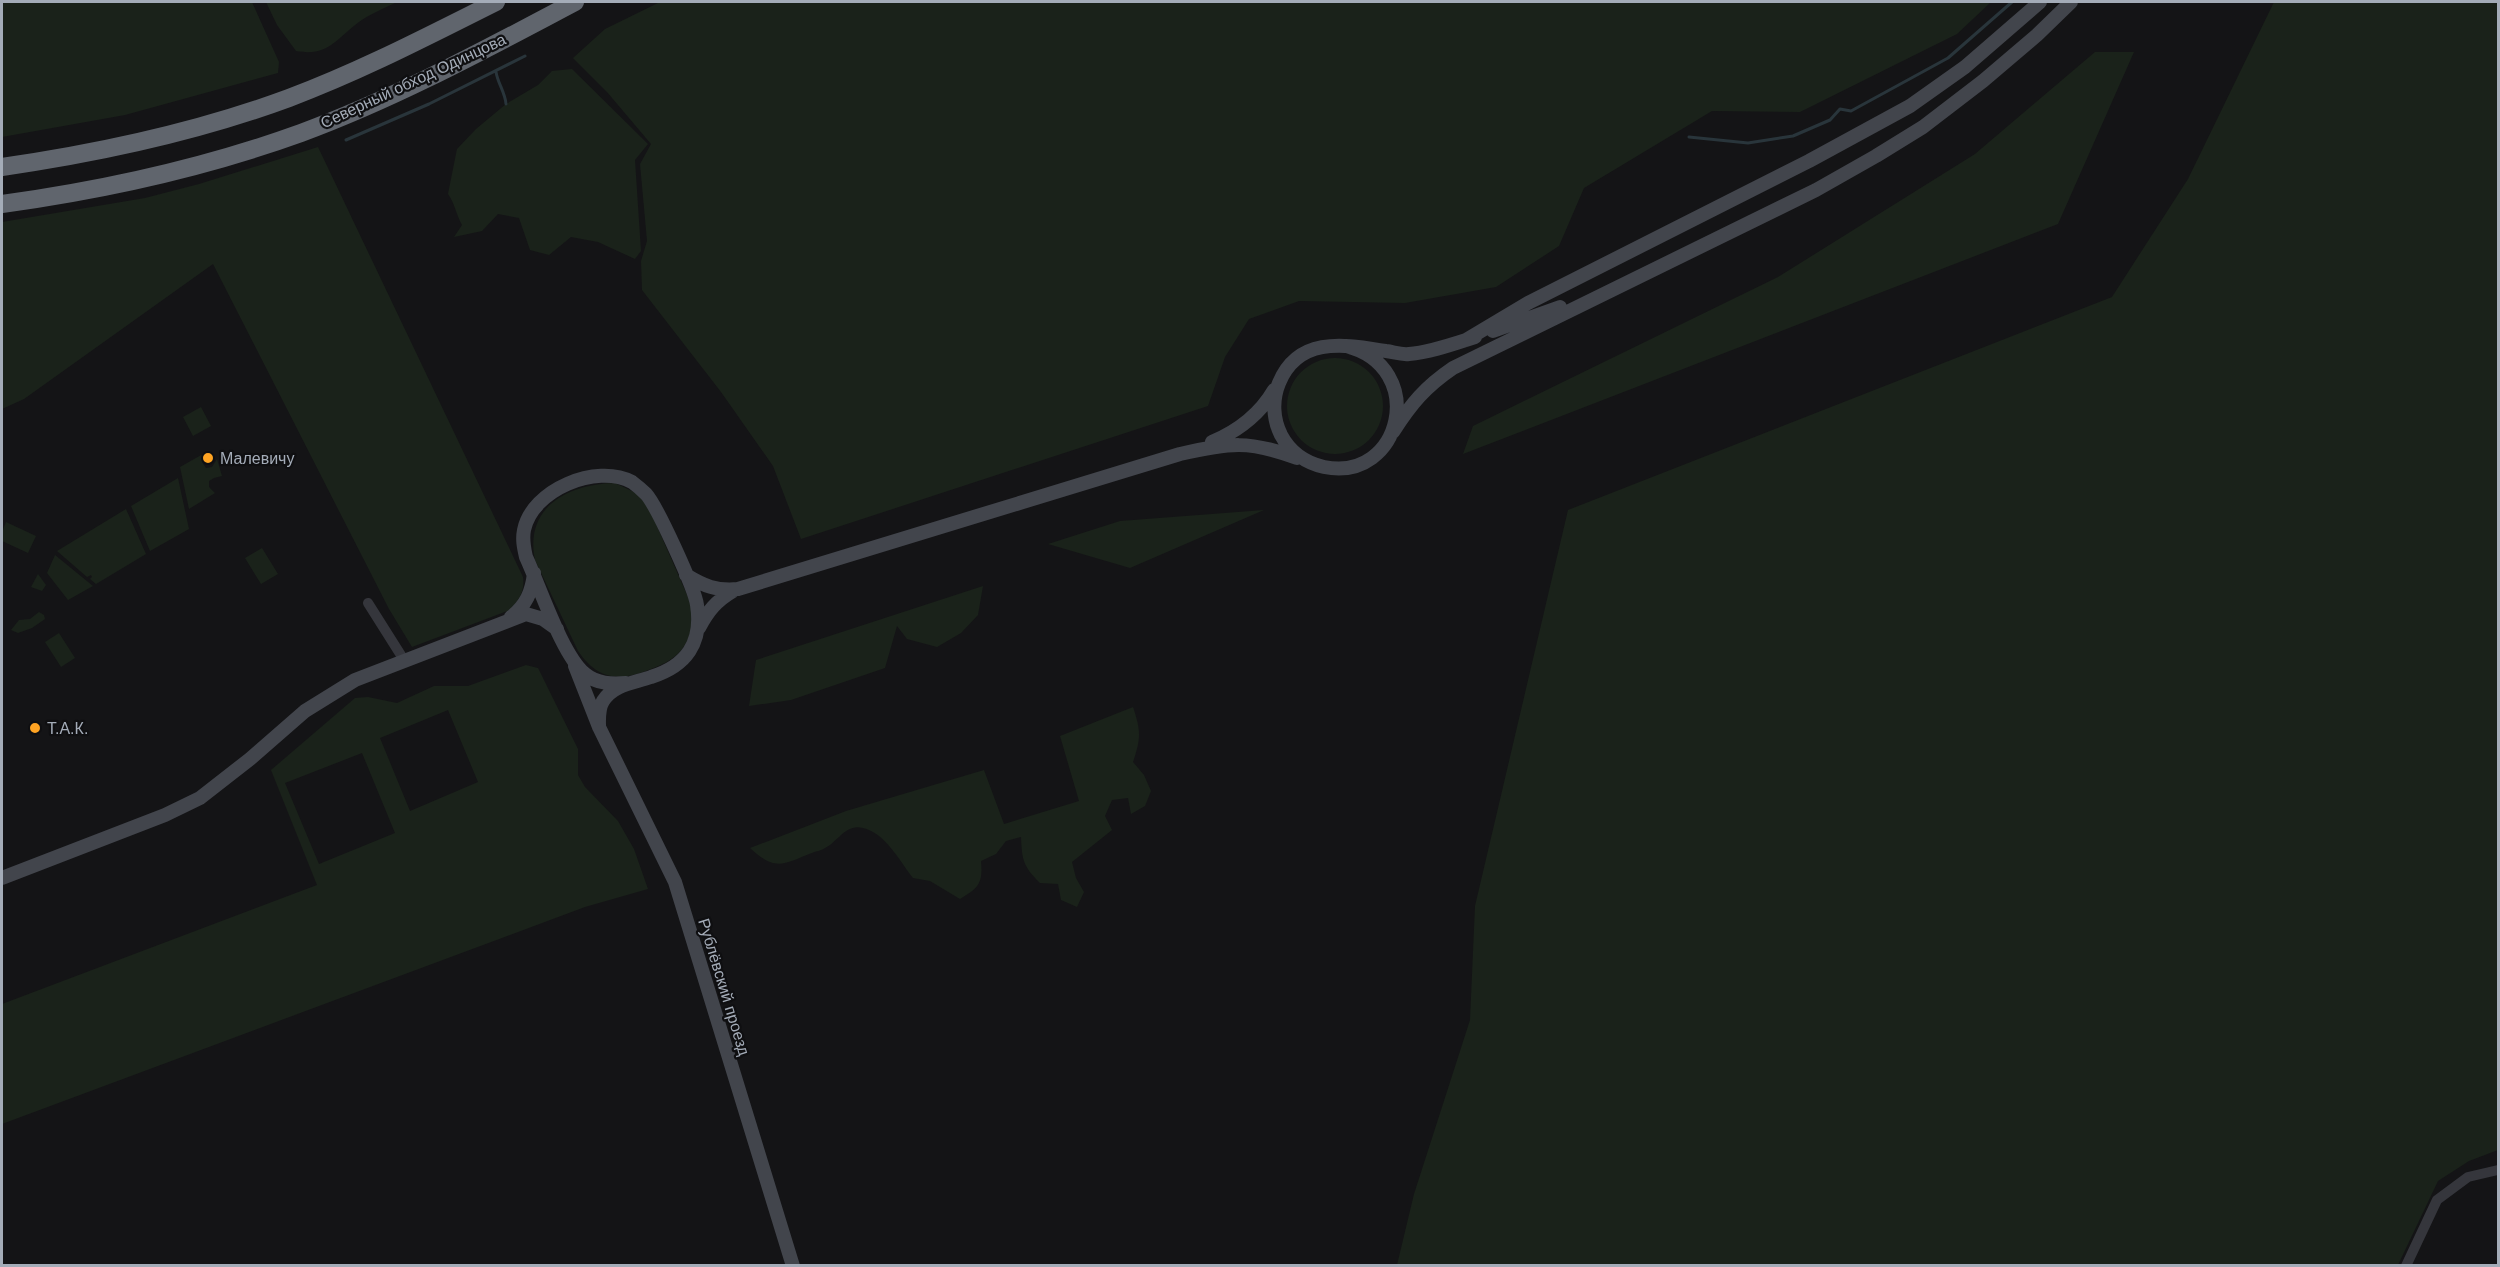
<svg xmlns="http://www.w3.org/2000/svg" width="2500" height="1267" font-family="Helvetica,sans-serif">
	<style>
		.green { fill: #1a221a; fill-rule: evenodd }
		.lines { fill: none; stroke-linecap: round; stroke-linejoin: round }
		.stream { stroke: #29353b; stroke-width: 3 }
		.street { stroke: #35363c; stroke-width: 10 }
		.secondary { stroke: #42454c; stroke-width: 14 }
		.highway { stroke: #60656d; stroke-width: 18 }
		.poi-dot { fill: #ffa423; stroke: #0f0f11; stroke-width: 2 }
		.labels { text-anchor: middle; dominant-baseline: central; stroke-width: 4.5; stroke-linejoin: round; paint-order: stroke }
		.street-label { font-size: 16px; fill: #a4acb8; stroke: #0f0f11 }
		.poi-label { font-size: 16px; fill: #a4acb8; stroke: #0f0f11; text-anchor: start }
	</style>
	<rect width="100%" height="100%" fill="#141416"/>
	<path class="green" d="M2,2h250l27,60 -1,11 -153,42 -123,22z
		M266,2h131c-12,6 -27,12 -38,20 -23,17 -31,35 -63,29l-19,-26z
		M660,2h1331l-34,32 -157,78 -88,-1 -128,77 -25,58 -63,41 -91,16 -106,-2 -50,18 -24,38 -17,49 -407,133 -28,-73 -52,-74 -79,-102 -1,-29 6,-20 -7,-77 11,-20 -44,-52 -34,-34 32,-29z
		M2274,2h224v1148l-29,11 -31,20 -40,84h-1001l17,-71 56,-174 5,-114 93,-396 544,-213 76,-118z
		M2095,52h39l-76,172 -595,230 10,-28 305,-149 197,-123z
		M572,69l76,75 -13,16 6,91 -6,8 -37,-17 -27,-5 -22,18 -19,-5 -11,-32 -21,-4 -16,17 -28,6 8,-12c-6,-11 -7,-21 -14,-31l9,-45 19,-20 30,-25 32,-19 14,-14z
		M318,147l205,430c2,15 -4,22 -13,33l-98,37 -23,-38 -176,-345 -189,135 -22,10v-187l143,-24 54,-14z
		M1287 406a48 48 0 1 1 96 0a48 48 0 1 1-96 0Z
		M201,407l10,19 -18,10 -10,-19z
		M203,454l-1,8 4,6 6,-1 5,-8 5,17 -8,2 -5,3v6l6,6 -26,16 -9,-42z
		M178,478l11,51 -39,22 -19,-45z
		M615,483l21,10 13,15 42,96c1,13 2,26 -4,37 -7,14 -17,20 -31,26 -33,14 -56,16 -78,-16l-43,-91c-11,-53 33,-76 80,-77z
		M126,509l20,45 -50,30 -6,-5 2,-2 -1,-2 -4,2 -30,-26z
		M1264,510l-134,58 -82,-24 72,-23z
		M6,522l30,14 -8,17 -26,-12v-9z
		M262,548l16,26 -17,10 -16,-26z
		M55,555l38,31 -25,14 -21,-27z
		M38,574l8,11 -4,6 -11,-4z
		M983,586l-5,29 -17,18 -24,14 -30,-8 -10,-13 -12,42 -94,32 -42,6 7,-46z
		M39,612l5,3 1,4 -13,9 -14,5 -7,-3 8,-10 11,-1z
		M59,633l16,25 -14,9 -16,-25z
		M526,665l12,3 4,8 36,73v26l7,12 33,34 16,28 14,40 -63,18 -583,217v-120l315,-119 -46,-115 84,-72 13,-1 29,6 37,-17h34zM448,710l30,72 -68,29 -30,-73zM362,753l33,80 -76,31 -34,-81z
		M1133,707c8,24 8,31 0,55l11,13 7,16 -6,15 -14,8 -3,-16 -16,2 -7,16 7,14 -40,32 4,16 8,14 -7,15 -16,-7 -3,-16 -18,-1c-17,-17 -18,-23 -19,-46l-15,4 -10,13 -15,7c2,22 -2,27 -21,38l-30,-18 -17,-3c-12,-15 -25,-40 -44,-48 -23,-10 -29,11 -44,18 -4,3 -9,3 -13,5 -29,11 -36,19 -62,-5l96,-37 138,-41 20,54 75,-23 -19,-65z"/>
	<g class="lines">
		<path class="stream" d="M496,72c2,12 9,20 10,32
			M1689,137l59,6 45,-7 37,-16 10,-11 11,2 97,-53 64,-56
			M346,140l83,-36 96,-48"/>
		<path class="street" d="M368,603l36,57
			M2406,1266l31,-66 31,-23 30,-7"/>
		<path class="secondary" d="M1493,331l67,-24
			M1466,340l62,-37 281,-142 101,-55 55,-39 75,-65
			M1346,346c83,21 56,137 -22,121 -18,-4 -34,-15 -43,-32 -8,-16 -9,-35 -2,-52 20,-48 67,-38 107,-32 8,1 15,4 23,3 22,-2 44,-10 66,-17
			M1393,432c18,-28 32,-45 60,-64l363,-178 60,-34 47,-29 60,-46 54,-46 34,-33
			M1212,442c26,-11 48,-28 62,-52
			M686,575c18,11 30,16 52,14l442,-135c49,-11 69,-14 117,4
			M511,617c15,-12 21,-25 23,-44
			M699,628c9,-17 17,-27 34,-37
			M575,666l24,61 76,155 118,384
			M599,727c0,-9 -1,-18 4,-26 11,-17 31,-18 48,-24 35,-11 52,-34 46,-72 -2,-16 -40,-99 -51,-111 -4,-4 -10,-9 -14,-12 -36,-19 -100,8 -108,48 -2,10 0,18 2,27 14,30 36,98 59,117 12,10 27,10 41,9
			M2,878l163,-63 35,-17 50,-39 55,-48 50,-31 171,-66 17,5 14,10"/>
		<path class="highway" d="M2,167c97,-14 195,-35 287,-69 72,-27 139,-62 207,-96
			M2,204c102,-14 202,-36 299,-71 95,-35 185,-84 274,-131"/>
	</g>
	<g class="poi-dot">
		<circle cx="208" cy="458" r="6"/>
		<circle cx="35" cy="728" r="6"/>
	</g>
	<g class="labels">
		<g class="street-label">
			<text transform="translate(413 81) rotate(-25)">Северный обход Одинцова</text>
			<text transform="translate(724 987) rotate(73)">Рублёвский проезд</text>
		</g>
		<g class="poi-label">
			<text x="220" y="458">Малевичу</text>
			<text x="47" y="728">Т.А.К.</text>
		</g>
	</g>
	<rect width="2500" height="1267" fill="none" stroke="#a4acb8" stroke-width="6"/>
</svg>
